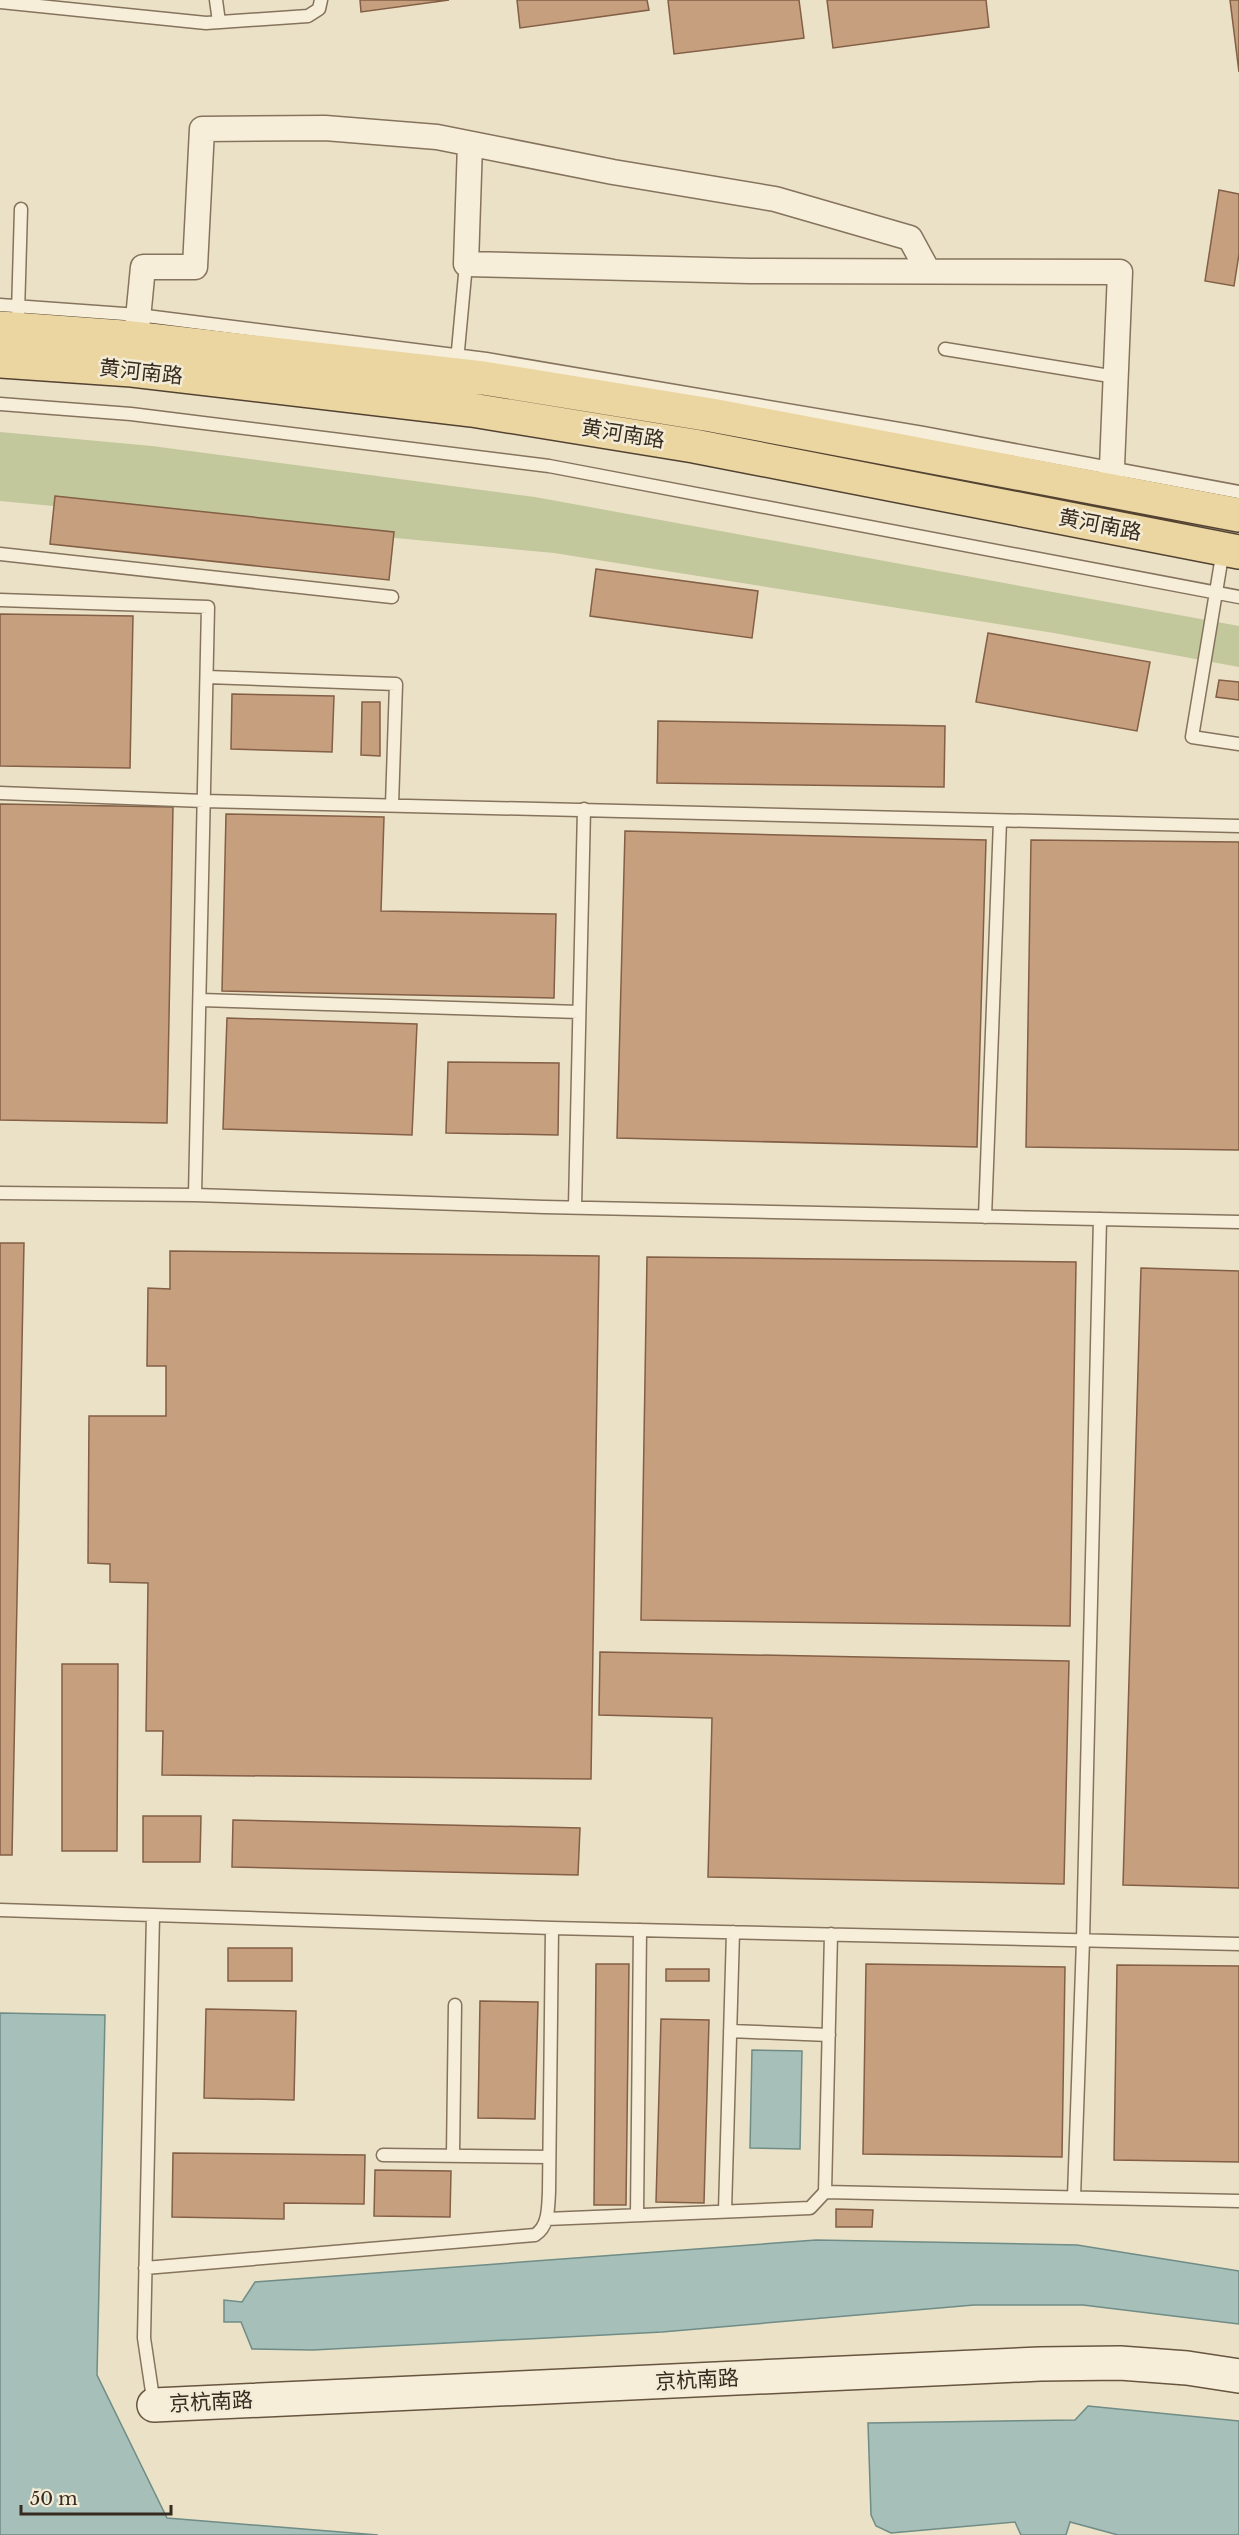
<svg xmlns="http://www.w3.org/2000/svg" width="1239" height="2535" font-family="'Libre Baskerville','Noto Sans SC',serif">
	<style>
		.green { fill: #c2c89b }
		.water { fill: #a7bfb9; stroke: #6f8c86; stroke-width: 1.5 }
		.building { fill: #c69f7f; stroke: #825f45; stroke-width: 1.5 }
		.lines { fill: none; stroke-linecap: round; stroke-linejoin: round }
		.lane-casing { stroke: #85735d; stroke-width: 15 }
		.street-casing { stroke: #85735d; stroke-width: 27 }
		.secondary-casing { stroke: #675540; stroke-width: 36 }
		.primary-casing { stroke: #534231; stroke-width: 36 }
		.lane { stroke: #f6eed9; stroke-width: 12 }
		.street { stroke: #f6eed9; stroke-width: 24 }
		.secondary { stroke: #f6eed9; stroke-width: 33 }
		.primary { stroke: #ebd6a1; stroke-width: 33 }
		.labels { text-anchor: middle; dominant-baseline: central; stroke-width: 5; stroke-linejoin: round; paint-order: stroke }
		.street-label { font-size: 21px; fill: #362b20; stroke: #f3ebd5 }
	</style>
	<rect width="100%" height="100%" fill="#ebe1c6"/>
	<path class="green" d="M0,432l152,14 383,51 704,129v41l-185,-34 -500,-80 -554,-52z"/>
	<path class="water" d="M0,2013l105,2 -8,360 70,143 211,17h-378z
		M752,2050l50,1 -2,98 -50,-1z
		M816,2240l261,5 162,26v53l-156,-19h-109l-312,27 -349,18 -61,-1 -11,-27h-17v-22l18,2 13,-20z
		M1088,2406l151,15v114h-121l-48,-13 -4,13h-45l-6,-13 -124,11 -15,-7 -5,-11 -3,-92 207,-3z"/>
	<path class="building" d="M360,0h89l-88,12z
		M517,0h130l2,10 -129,18z
		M668,0h131l5,38 -130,16z
		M827,0h159l3,27 -156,21z
		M1230,0h9v72z
		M1219,190l20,4v60l-5,32 -29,-5z
		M55,496l339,36 -5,48 -339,-36z
		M596,569l162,22 -6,47 -162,-22z
		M0,614l133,2 -3,152 -130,-2z
		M988,633l162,29 -13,69 -161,-29z
		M1219,680l20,2v18l-23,-3z
		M232,694l102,2 -2,56 -101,-3z
		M362,702h18v54l-19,-1z
		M658,721l287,5 -1,61 -287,-4z
		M0,804l173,3 -6,316 -167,-3z
		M226,814l158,3 -3,94 175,3 -2,84 -332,-7z
		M625,831l361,9 -9,307 -360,-9z
		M1031,840l208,2v308l-213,-3z
		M227,1018l190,6 -5,111 -189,-6z
		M448,1062l111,1 -1,72 -112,-2z
		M0,1243h24l-12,612h-12z
		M170,1251l429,5 -8,523 -429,-4 1,-44h-17l2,-148 -38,-1v-18l-22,-1 1,-147h77v-50h-19l1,-78 22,1z
		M647,1257l429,5 -6,364 -429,-6z
		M1141,1268l98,3v617l-116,-3z
		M600,1652l469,9 -5,223 -356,-7 4,-159 -113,-3z
		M62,1664h56l-1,187h-55z
		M143,1816h58l-1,46h-57z
		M233,1820l347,8 -2,47 -346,-8z
		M228,1948h64v33h-64z
		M596,1964h33l-3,241h-32z
		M866,1964l199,3 -3,190 -199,-3z
		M1117,1965l122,1v196l-125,-2z
		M666,1969h43v12h-43z
		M480,2001l58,1 -3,117 -57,-1z
		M206,2009l90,2 -2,89 -90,-2z
		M661,2019l48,1 -5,183 -48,-1z
		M173,2153l192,2 -1,49 -80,-1v16l-112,-2z
		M375,2170l76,1 -1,46 -76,-1z
		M836,2209l37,1 -1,17h-36z"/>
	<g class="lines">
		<defs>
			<path id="lane" d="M216,0l3,22
				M0,2l206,21 102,-7 11,-7 2,-9
				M0,305l138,10 348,44 437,74 316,59
				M18,313l3,-104
				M945,349l171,28
				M457,361l9,-97
				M0,404l131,10 418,52 690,131
				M1223,550l-31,187 47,7
				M0,554l392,43
				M0,600l208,7 -13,588
				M207,677l189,7 -4,121
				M0,793l204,8 1035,25
				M201,1000l378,12
				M0,1193l195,2 349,12 695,15
				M575,1207l9,-398
				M985,1217l15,-396
				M0,1910l153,5 -9,423 10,67
				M153,1915l399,13 687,16
				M831,1934l-6,258 414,9
				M730,2031l99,4
				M383,2155l166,2
				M453,2155l2,-150
				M1074,2197l9,-257 17,-721
				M725,2211l8,-279
				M637,2215l3,-285
				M546,2219l264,-11 15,-16
				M145,2268l390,-33c14,-9 13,-27 14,-43l3,-264"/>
			<path id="street" d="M470,144l-4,120 284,7 370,1 -9,219
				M136,339l7,-72h52l7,-138 123,-1 112,9 176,35 162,27 135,39 18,33"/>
			<path id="secondary" d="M154,2405l886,-41 80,-1 67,5 52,8"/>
			<path id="primary" d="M0,328l123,9 360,41 228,37 528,100
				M0,361l132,9 340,40 222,36 545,106"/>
		</defs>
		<use href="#lane" class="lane-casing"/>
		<use href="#street" class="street-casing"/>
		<use href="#secondary" class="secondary-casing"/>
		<use href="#primary" class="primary-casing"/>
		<use href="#lane" class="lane"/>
		<use href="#street" class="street"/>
		<use href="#secondary" class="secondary"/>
		<use href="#primary" class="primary"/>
	</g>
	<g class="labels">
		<g class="street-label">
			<text transform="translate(141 372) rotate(6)">黄河南路</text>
			<text transform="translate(623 434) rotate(9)">黄河南路</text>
			<text transform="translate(1100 525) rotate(11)">黄河南路</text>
			<text transform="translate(697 2380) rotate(-3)">京杭南路</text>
			<text transform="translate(211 2402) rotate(-3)">京杭南路</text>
		</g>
	</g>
	<path d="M21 2505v9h150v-9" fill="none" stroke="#362b20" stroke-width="3"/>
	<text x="30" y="2505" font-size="18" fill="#362b20" stroke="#f3ebd5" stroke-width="4.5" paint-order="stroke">50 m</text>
</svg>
